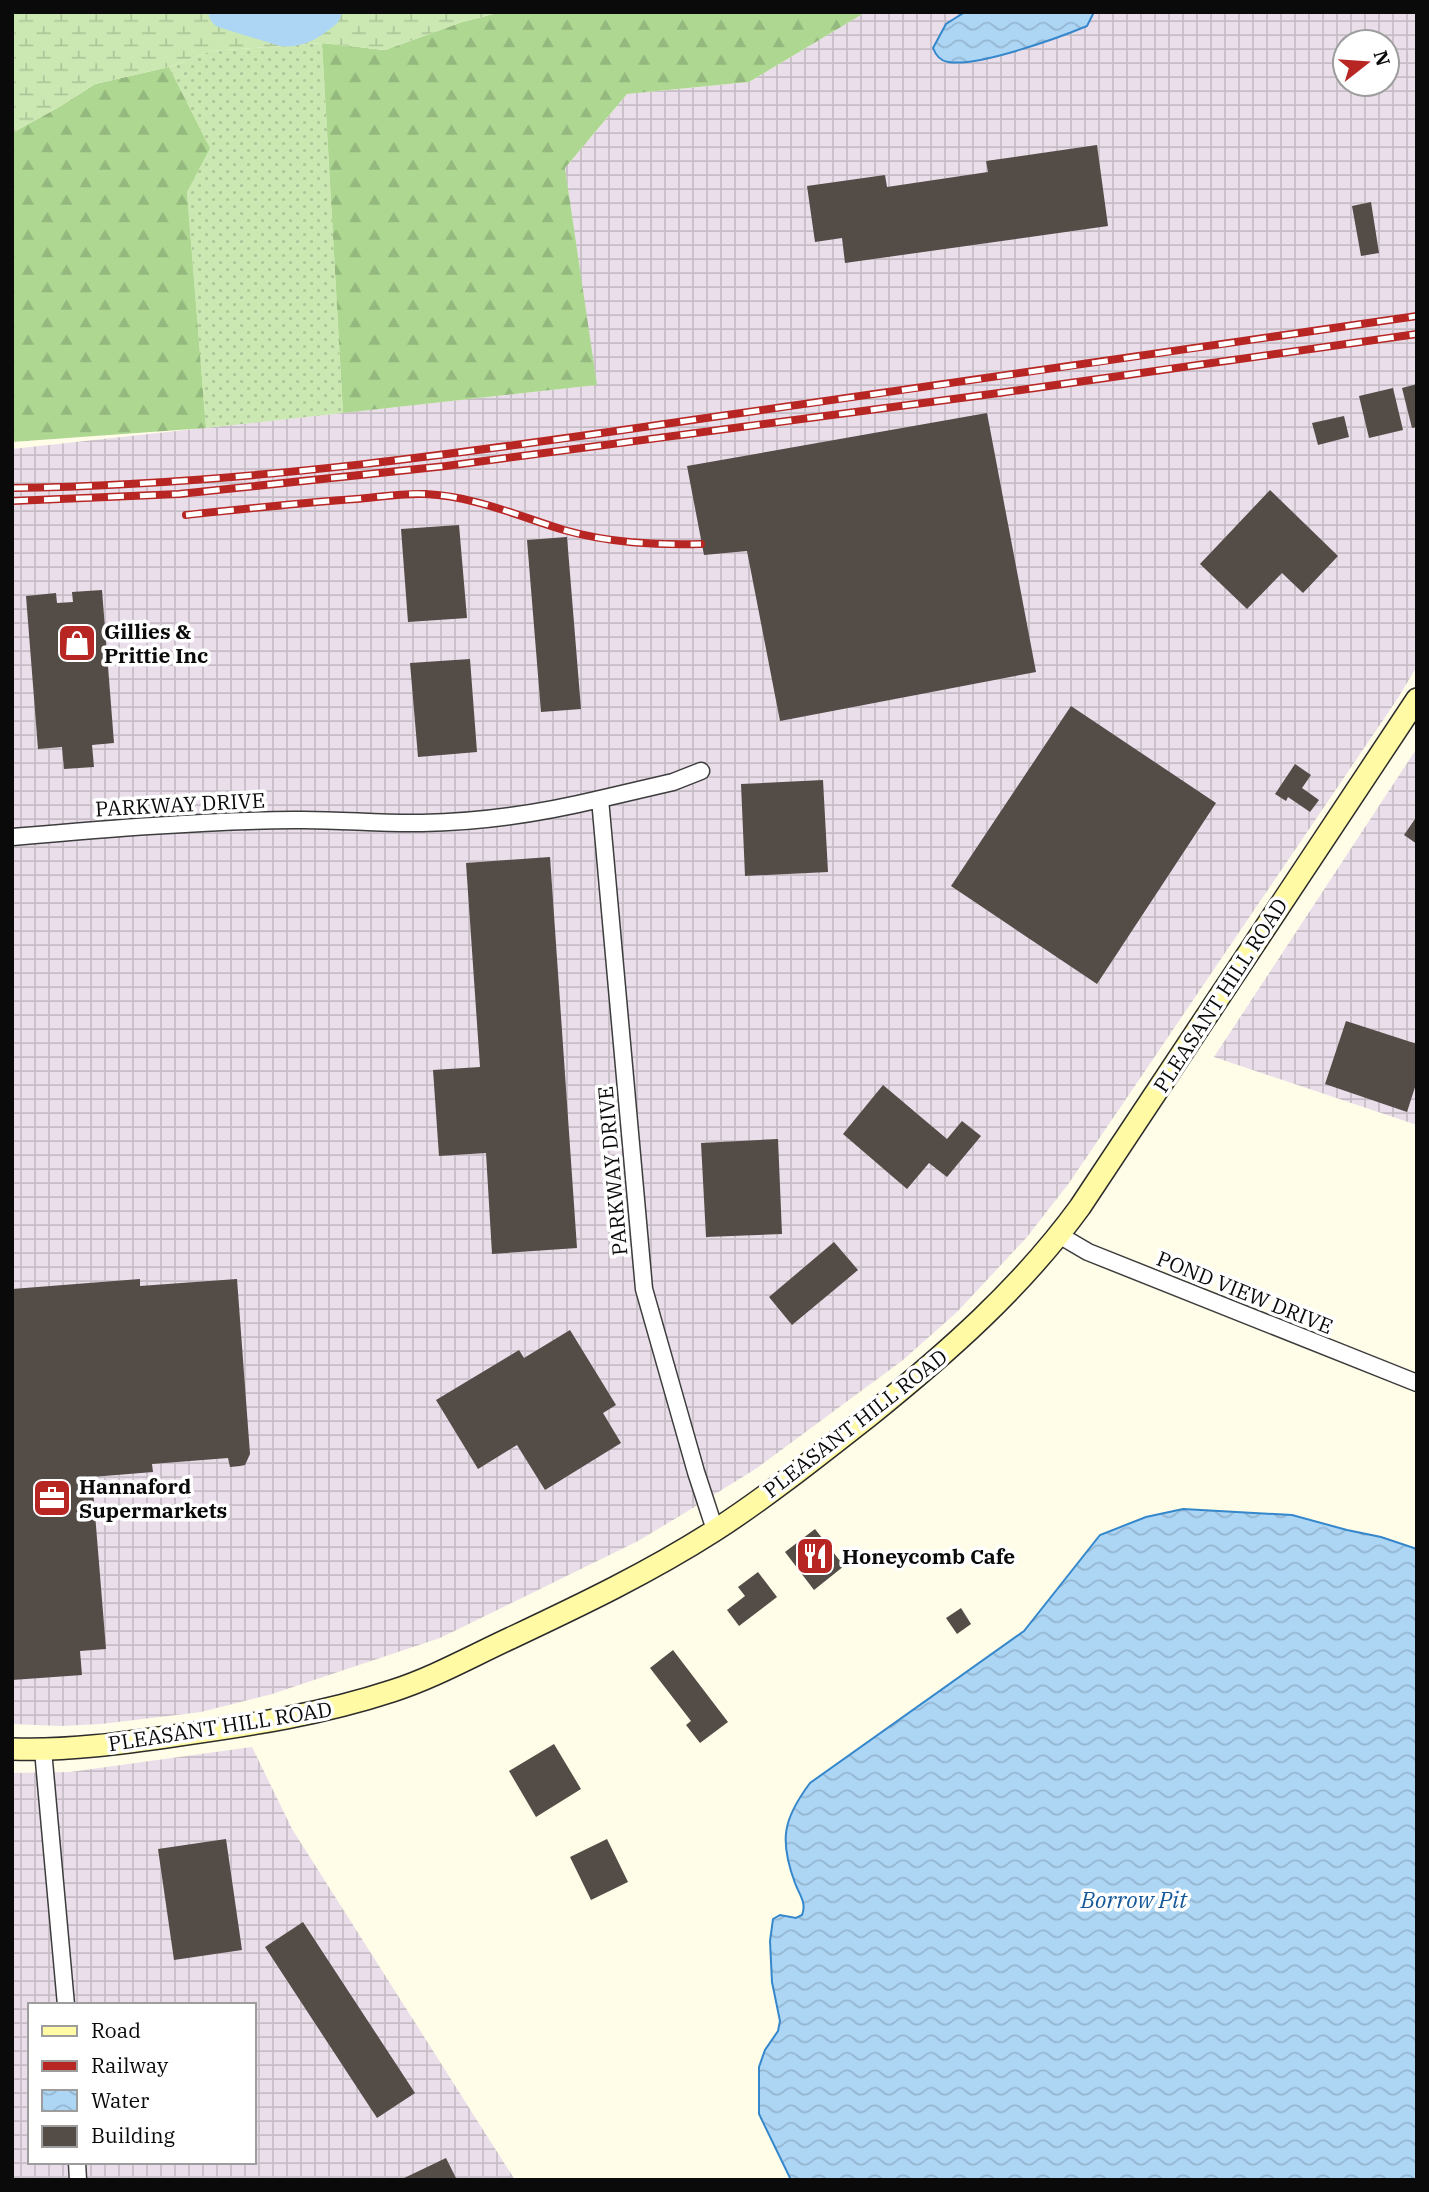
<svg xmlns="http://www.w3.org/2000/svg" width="1429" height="2192" font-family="'IBM Plex Serif',serif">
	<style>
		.industrial { fill: url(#industrial-grid); fill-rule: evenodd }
		.grass { fill: url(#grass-dots) }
		.forest { fill: url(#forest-firs) }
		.wetland { fill: url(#wetland-marsh) }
		.water { fill: url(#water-waves); stroke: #3587cc; stroke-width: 2 }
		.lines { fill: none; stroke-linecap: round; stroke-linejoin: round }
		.river { stroke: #add6f5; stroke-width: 33 }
		.building { fill: #534c47 }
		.street-casing { stroke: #3d3d3d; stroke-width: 19 }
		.secondary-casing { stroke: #2c2c2c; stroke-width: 24 }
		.street { stroke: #fff; stroke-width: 16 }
		.secondary { stroke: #fffaa3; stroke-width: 21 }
		.rail-casing { stroke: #b82624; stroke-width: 8 }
		.rail { stroke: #fff; stroke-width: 5; stroke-dasharray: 16; stroke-linecap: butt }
		.labels { text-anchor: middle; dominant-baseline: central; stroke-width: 7; stroke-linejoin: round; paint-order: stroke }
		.poi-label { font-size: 21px; font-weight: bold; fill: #0a0a0a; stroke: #fff; text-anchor: start }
		.street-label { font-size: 21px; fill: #0a0a0a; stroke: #fff }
		.water-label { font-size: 23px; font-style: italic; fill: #16599a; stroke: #fff }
	</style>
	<defs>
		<pattern id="industrial-grid" width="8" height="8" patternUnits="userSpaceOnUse" patternTransform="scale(1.75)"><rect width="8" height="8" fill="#e9deea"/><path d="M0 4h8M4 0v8" fill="none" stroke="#c6bdc7"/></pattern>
		<pattern id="grass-dots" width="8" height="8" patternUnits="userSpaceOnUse" patternTransform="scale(1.75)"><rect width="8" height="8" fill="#cbe8b3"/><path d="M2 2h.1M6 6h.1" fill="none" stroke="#adc699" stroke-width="1.8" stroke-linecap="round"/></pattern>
		<pattern id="forest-firs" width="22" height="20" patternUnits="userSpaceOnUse" patternTransform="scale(1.75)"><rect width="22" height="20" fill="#aed892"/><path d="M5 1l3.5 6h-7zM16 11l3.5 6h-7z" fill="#94b87d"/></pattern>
		<pattern id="wetland-marsh" width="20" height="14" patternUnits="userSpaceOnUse" patternTransform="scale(1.75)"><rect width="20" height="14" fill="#cbe8b3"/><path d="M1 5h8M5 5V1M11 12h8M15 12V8" fill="none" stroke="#adc699"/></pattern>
		<pattern id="water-waves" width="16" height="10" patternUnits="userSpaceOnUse" patternTransform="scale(1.75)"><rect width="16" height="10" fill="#add6f5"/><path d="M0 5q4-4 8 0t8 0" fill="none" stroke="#94b6d1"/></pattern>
	</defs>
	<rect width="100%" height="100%" fill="#fffce8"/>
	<path class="industrial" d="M866,12h551v654l-19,32 -329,485 -42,54 -70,75 -54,48 -146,108 -74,46 -45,27 -198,97 -168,56 -71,18 -100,12 -40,2 -49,-2v-1275l584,-64 -31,-217 62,-74 122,-12zM1345,42h42v42h-42z
		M1417,748v377l-203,-68z
		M252,1747l40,82 223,351h-503v-407l58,-1zM30,2005h224v157h-224z"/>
	<path class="grass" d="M322,43l21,370 -137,15 -19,-236 20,-50 -38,-75 42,-16z"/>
	<path class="forest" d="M501,12h365l-117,70 -122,12 -62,74 32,217 -254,28 -21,-370 63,7 77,-28z
		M169,67l41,81 -23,44 19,236 -194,14v-309l47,-26 36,-23z"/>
	<path class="wetland" d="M12,12h489l-39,10 -77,28 -63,-7 -111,8 -42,16 -74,17 -36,23 -47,26z"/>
	<path class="water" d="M965,12h129l-7,14c-29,12 -109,41 -139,36 -7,-1 -12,-6 -15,-14l13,-24z
		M1183,1509l109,6 55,15 34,7 36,12v631h-626l-32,-66v-47l6,-17 13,-19 2,-10 -8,-39 -2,-41 3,-22 7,-4 16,3 6,-3c5,-12 -3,-21 -7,-32 -16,-43 -12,-64 15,-100l214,-152 76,-96 46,-18z"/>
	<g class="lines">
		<path class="river" d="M225,12l59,18c18,0 27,-7 41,-18"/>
	</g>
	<path class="building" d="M1097,145l11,81 -263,37 -3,-25 -27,4 -8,-56 78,-11 2,12 101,-15 -2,-11z
		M1371,202l8,51 -18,3 -9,-50z
		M1417,384v43l-5,1 -10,-40z
		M1393,388l10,42 -34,8 -10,-42z
		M987,413l49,259 -256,49 -33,-170 -43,4 -17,-89z
		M1344,416l5,21 -31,8 -6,-22z
		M1270,490l68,66 -35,37 -21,-20 -35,36 -47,-45z
		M459,525l8,93 -59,4 -7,-93z
		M567,537l14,172 -40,3 -14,-172z
		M102,590l12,153 -22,2 2,22 -30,2 -2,-22 -24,2 -12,-153 30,-3 1,10 16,-1 -1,-10z
		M470,659l7,93 -59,5 -8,-94z
		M1071,706l145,97 -119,181 -146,-98z
		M1295,764l16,11 -9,13 17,12 -9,12 -22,-15 -2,4 -11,-7z
		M823,780l5,92 -83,4 -4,-92z
		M1417,816v28l-13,-9z
		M550,857l27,391 -85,6 -6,-101 -47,3 -6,-86 47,-3 -14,-204z
		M1346,1021l71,23v37l-10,31 -82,-28z
		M883,1085l64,54 15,-18 19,15 -34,41 -18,-14 -22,26 -64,-55z
		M778,1139l4,95 -76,3 -5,-94z
		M834,1242l24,28 -66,55 -23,-28z
		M140,1279v7l97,-7 13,175 -5,11 -5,1 -10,1 -2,-9 -76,6 1,8 -61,5 14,172 -26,2 2,24 -70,5v-391z
		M570,1330l46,75 -13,8 18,30 -76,47 -28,-45 -39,24 -42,-69 83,-50 5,8z
		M815,1529l29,37 -30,24 -29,-38z
		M758,1572l19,25 -38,29 -12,-16 18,-14 -7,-9z
		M961,1608l10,16 -14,10 -11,-16z
		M673,1650l55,72 -28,21 -14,-18 5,-4 -41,-53z
		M554,1744l27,45 -45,28 -27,-46z
		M226,1839l16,111 -68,10 -16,-111z
		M607,1839l21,43 -37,18 -21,-43z
		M303,1922l112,171 -38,25 -112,-171z
		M446,2158l11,22h-57z"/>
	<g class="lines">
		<defs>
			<path id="street" d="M600,799l73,-17 28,-11
				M12,837c94,-8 188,-16 282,-17 42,-1 85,4 128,3 60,-1 120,-10 178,-24l44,490 52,183 19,58
				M1059,1235l29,17 329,131
				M43,1750l23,255
				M77,2162l1,18"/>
			<path id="secondary" d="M12,1749c56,2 112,-6 167,-14 72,-10 143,-21 213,-44 41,-13 80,-35 119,-53 70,-33 139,-66 203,-107 54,-35 105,-76 155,-115 78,-63 152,-128 211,-209l337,-508"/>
		</defs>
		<use href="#street" class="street-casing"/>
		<use href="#secondary" class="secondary-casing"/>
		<use href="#street" class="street"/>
		<use href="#secondary" class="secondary"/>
		<defs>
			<path id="rail" d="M12,488c235,-3 468,-37 701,-71 234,-33 469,-67 704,-101
				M12,501l167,-7 267,-28 553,-73 418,-59
				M186,515c57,-6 113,-12 170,-16 23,-2 47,-6 69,-5 49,2 93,22 139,36 46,13 90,15 137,14"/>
		</defs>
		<use href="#rail" class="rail-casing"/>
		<use href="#rail" class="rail"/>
	</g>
	<defs>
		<symbol id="shop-square" viewBox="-11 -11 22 22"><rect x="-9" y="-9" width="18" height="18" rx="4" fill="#b82624" stroke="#fff"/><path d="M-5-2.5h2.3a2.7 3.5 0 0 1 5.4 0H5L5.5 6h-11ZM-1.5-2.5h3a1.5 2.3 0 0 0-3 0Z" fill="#fff"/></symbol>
		<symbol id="office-square" viewBox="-11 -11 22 22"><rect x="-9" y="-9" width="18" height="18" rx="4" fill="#b82624" stroke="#fff"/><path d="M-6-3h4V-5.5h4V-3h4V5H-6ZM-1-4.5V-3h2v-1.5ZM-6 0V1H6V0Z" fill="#fff"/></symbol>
		<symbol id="restaurant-square" viewBox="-11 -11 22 22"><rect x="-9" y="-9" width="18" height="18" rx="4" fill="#b82624" stroke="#fff"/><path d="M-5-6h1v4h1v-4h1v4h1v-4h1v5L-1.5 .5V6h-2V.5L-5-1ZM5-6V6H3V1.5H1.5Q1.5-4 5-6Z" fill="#fff"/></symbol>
	</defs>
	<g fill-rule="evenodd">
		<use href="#shop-square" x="55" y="621" width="44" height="44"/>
		<use href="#office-square" x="30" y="1476" width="44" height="44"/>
		<use href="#restaurant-square" x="793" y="1534" width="44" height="44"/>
	</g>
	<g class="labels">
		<g class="poi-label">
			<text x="104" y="631">Gillies &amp;<tspan x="104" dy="24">Prittie Inc</tspan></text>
			<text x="79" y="1486">Hannaford<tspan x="79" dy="24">Supermarkets</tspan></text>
			<text x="842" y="1556">Honeycomb Cafe</text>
		</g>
		<g class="street-label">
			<text transform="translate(180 804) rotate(-3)">PARKWAY DRIVE</text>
			<text transform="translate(1220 995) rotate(-57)">PLEASANT HILL ROAD</text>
			<text transform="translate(612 1171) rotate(-95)">PARKWAY DRIVE</text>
			<text transform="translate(1245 1292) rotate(22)">POND VIEW DRIVE</text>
			<text transform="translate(855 1423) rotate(-38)">PLEASANT HILL ROAD</text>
			<text transform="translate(220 1726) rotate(-9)">PLEASANT HILL ROAD</text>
		</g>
		<g class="water-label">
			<text x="1134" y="1899">Borrow Pit</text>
		</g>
	</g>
	<rect width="1429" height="2192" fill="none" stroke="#0a0a0a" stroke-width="28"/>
	<rect x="28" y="2003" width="228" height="161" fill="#ffffff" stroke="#9d9d9d" stroke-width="2"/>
	<rect x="42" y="2026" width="35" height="10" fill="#fffaa3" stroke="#9d9d9d" stroke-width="2"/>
	<text x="91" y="2038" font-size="21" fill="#0a0a0a">Road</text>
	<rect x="42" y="2061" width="35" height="10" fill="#b82624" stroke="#9d9d9d" stroke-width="2"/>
	<text x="91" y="2073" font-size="21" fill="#0a0a0a">Railway</text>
	<rect x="42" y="2090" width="35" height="21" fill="url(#water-waves)" stroke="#9d9d9d" stroke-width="2"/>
	<text x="91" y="2108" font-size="21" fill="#0a0a0a">Water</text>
	<rect x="42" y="2126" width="35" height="21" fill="#534c47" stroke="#9d9d9d" stroke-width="2"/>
	<text x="91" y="2143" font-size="21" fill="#0a0a0a">Building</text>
	<g transform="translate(1366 63) rotate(73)"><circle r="33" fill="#ffffff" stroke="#9d9d9d" stroke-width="2"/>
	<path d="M0-5L12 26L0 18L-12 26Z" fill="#b82624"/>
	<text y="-10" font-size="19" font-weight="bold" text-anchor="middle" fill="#0a0a0a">N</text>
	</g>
</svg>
